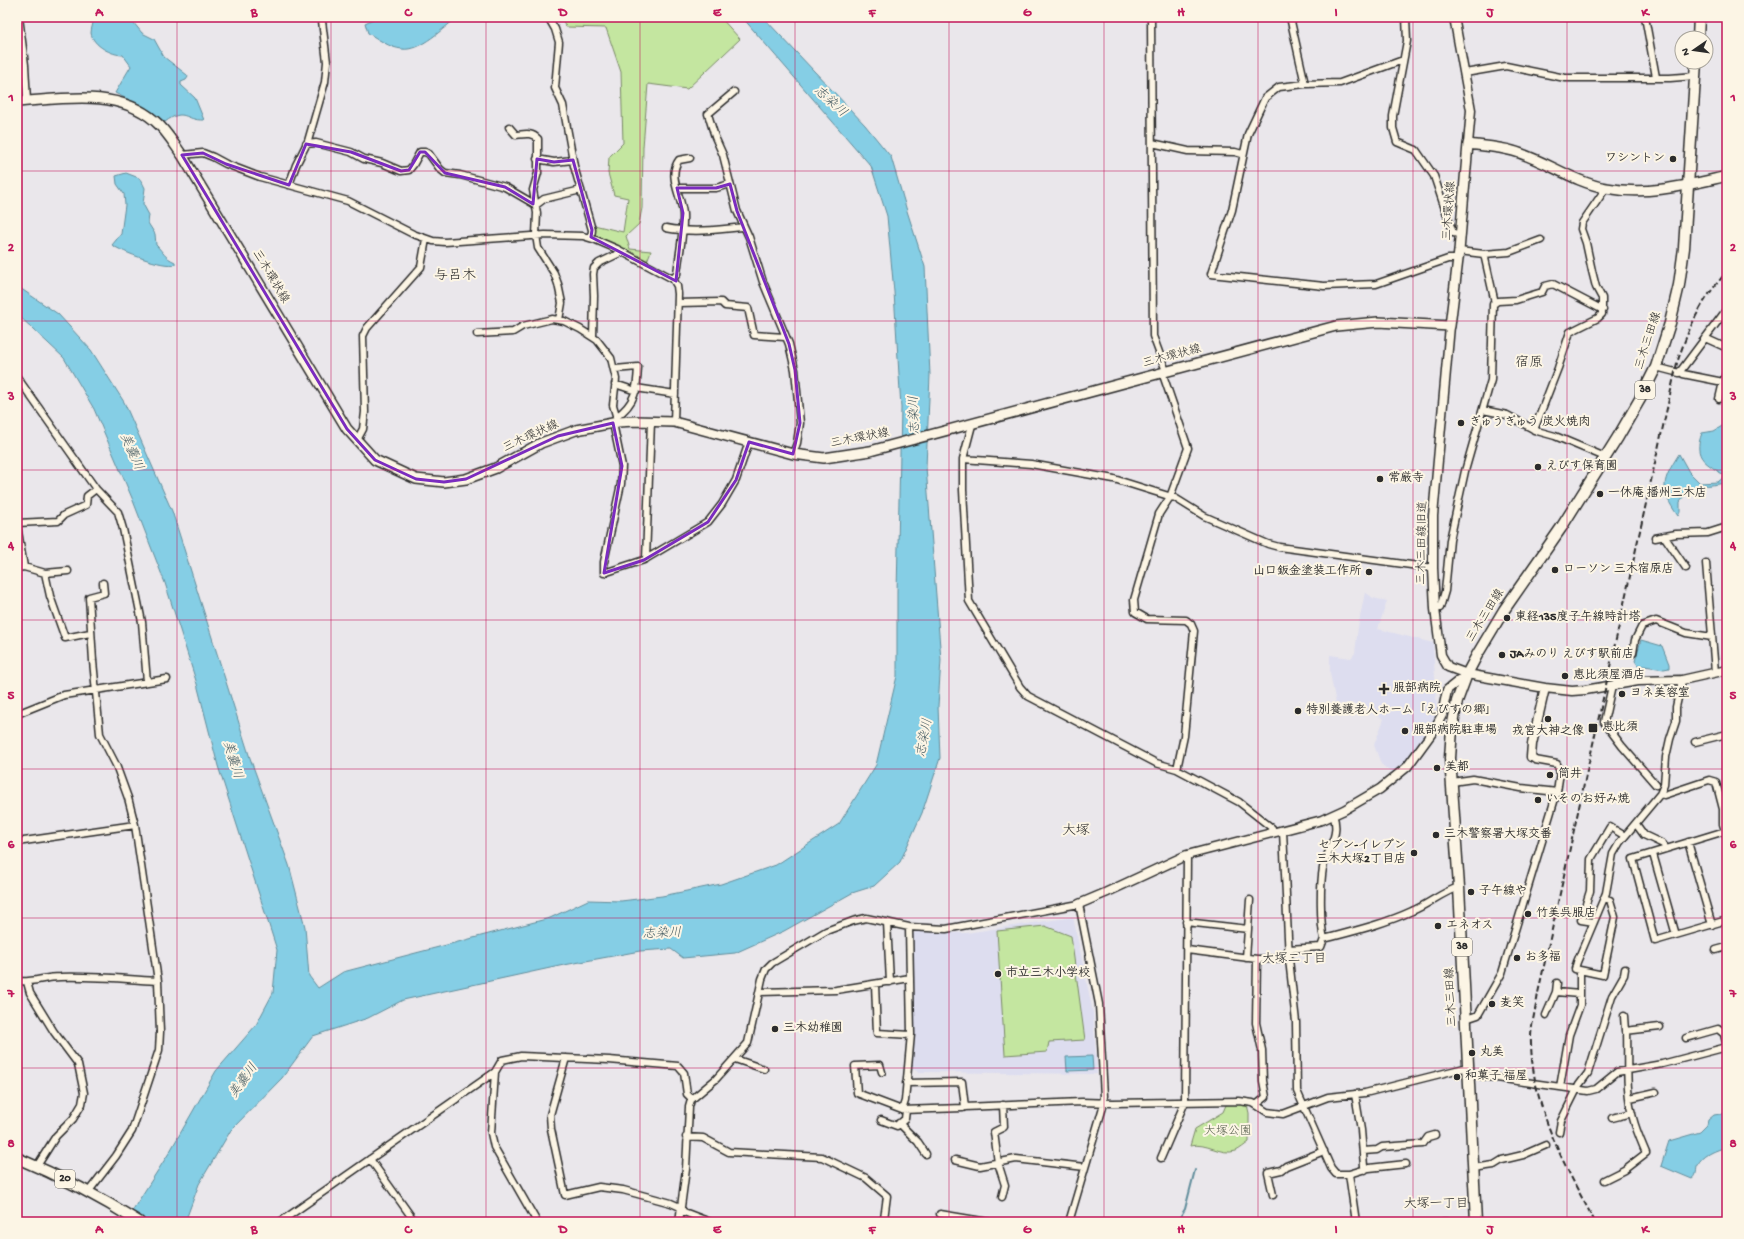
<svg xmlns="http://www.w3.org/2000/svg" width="1744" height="1239" font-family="'Gochi Hand','Klee One',sans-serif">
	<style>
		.built { fill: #ddddef }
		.green { fill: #c4e6a0; stroke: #788866 }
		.water { fill: #85cee5; stroke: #618d9b }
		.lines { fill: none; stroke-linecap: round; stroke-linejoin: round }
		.stream { stroke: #618d9b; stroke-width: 2 }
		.minor-casing { stroke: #2b2b2b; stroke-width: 9 }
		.tertiary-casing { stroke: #2b2b2b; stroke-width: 11 }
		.secondary-casing { stroke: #2b2b2b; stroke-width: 12 }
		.primary-casing { stroke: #2b2b2b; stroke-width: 13 }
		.minor { stroke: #fcf5e5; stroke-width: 6 }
		.tertiary { stroke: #fcf5e5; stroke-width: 8 }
		.secondary { stroke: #fcf5e5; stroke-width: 9 }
		.primary { stroke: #fcf5e5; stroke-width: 10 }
		.rail { stroke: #2b2b2b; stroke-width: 2; stroke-dasharray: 6 3; stroke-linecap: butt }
		.marked { fill: none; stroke: #7b2cbf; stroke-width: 3; stroke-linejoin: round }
		.grid { fill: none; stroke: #c2185b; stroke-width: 1; stroke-opacity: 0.55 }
		.poi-dot { fill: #2b2b2b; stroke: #fcf5e5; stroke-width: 1.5 }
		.labels { text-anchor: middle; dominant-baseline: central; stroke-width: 4; stroke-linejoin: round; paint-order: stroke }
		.shield { fill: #fcf5e5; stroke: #6a6863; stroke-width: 1 }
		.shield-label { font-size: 11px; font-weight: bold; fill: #2b2b2b }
		.poi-label { font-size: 12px; font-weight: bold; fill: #2b2b2b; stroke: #fcf5e5; text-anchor: start }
		.street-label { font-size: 12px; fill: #2b2b2b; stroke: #fcf5e5 }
		.park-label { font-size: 12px; fill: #515a48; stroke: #fcf5e5 }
		.water-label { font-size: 13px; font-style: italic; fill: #465c63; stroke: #fcf5e5 }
		.neighbourhood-label { font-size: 13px; fill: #2b2b2b; stroke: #fcf5e5 }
		.quarter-label { font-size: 14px; fill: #2b2b2b; stroke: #fcf5e5 }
		.neatline { fill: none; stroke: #c2185b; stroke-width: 1.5 }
		.grid-label { font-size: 13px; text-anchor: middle; font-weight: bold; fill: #c2185b }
	</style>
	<rect width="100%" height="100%" fill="#eae7eb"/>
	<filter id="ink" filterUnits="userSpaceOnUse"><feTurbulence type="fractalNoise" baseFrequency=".025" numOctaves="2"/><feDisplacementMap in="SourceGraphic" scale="8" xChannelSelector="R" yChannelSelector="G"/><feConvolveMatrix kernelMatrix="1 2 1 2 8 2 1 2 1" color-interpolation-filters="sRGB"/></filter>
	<g filter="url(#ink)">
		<path class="built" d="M1365,592l8,6 14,3 -9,28 55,14 4,71 -13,26 -13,17 -18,17 -12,-10 -7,-19 10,-26 -23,-13 -9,-3 -16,1 -6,-31v-18l21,3 4,-5 3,-26z
			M1073,917l20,96 4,61 -177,-2 -8,-3v-134l4,-3 50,1z"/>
		<path class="green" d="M561,17h159l20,22 -53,50 -39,-5 -5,63 -1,61 -3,16 -13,12 4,13 21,2 -4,10 -52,-26 -1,-10 29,7 5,-34 -14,-3 -6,-22 1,-16 14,-14 -2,-71 -15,-44 -40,-1z
			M1045,926l26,10 14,104 -36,2 -2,10 -42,3 -8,-124z
			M1238,1104l9,1 2,8v29c-4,3 -9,7 -13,9 -16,5 -29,-9 -46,-5l5,-17 28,-17 3,-7z"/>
		<path class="water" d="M94,17h37l2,5 9,11 12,6 10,18 23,18 1,2 -2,3 -5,2v3l14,13 9,22c-19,1 -19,-13 -39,2l-14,-11 -36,-18 16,-27 -8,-11c-11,0 -30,-9 -32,-22 0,-5 3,-11 3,-16z
			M377,17h81c-14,10 -38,35 -56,32 -12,-1 -24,-10 -34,-16l-3,-10z
			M742,17h21l102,108 26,32 16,54 18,56 5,108 -4,92 15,193 -3,46 2,52 -18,55 -22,49 -26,24 -22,7 -68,38 -49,22 -52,5 -12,-9 -31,2 -76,14 -161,35 -35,18 -55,18 -31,42 -51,52 -32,54 -14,38h-60l44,-69 47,-82 40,-46 17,-32 4,-43 -59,-184 -21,-82 -32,-101 -33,-85 -38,-89 -30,-51 -47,-44v-28l41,28 33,36 33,52 48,109 78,247 39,107 16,62 4,49 9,12 25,-16 207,-54 38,-18 33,1 41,-5 59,-12 55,-19 63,-41 37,-59 21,-89v-84l4,-184 -7,-116 -7,-76 -16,-50z
			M126,173l13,5 3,4 3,6 -2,16 6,11 -1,8 7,11 1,11c8,8 8,12 19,17v2c-11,4 -53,-12 -63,-19l9,-11 4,-29 -1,-11 -7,-10 -1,-8z
			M1727,423v55l-3,5c-21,5 -29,-2 -44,19v10l-2,4c-19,-27 -16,-35 1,-62l10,18 11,11 18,-1 7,-6c-18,-13 -33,-17 -23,-43l12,-2z
			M1641,640l21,6 7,18v4l-5,1 -26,-4 -3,-4z
			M1092,1056l1,14 -26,1 -1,-14z
			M1727,1113v34c-11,3 -25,8 -30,20 -1,5 0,9 -5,12l-31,-13 8,-25 31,-9 7,-7 1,-5 6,-5z"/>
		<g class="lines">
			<path class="stream" d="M1177,1222l8,-13 10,-39"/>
			<defs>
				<path id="minor" d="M19,17l6,48 2,36
					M548,17l7,12 4,13 -4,46 8,17 11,61 18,64 -1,8
					M1151,17l2,319 13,35
					M1290,17l15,67
					M1406,17l1,24 -14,75v12l4,14 19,8 18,26 19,57 6,1
					M1645,17l11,60
					M1403,60l-63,23 -35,1 -26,3 -14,11 -17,36 -16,76 -21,64 113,12 52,-2 72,-25h10
					M1465,73l41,-7 59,12h105l25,-2
					M734,92l-26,22 7,23 8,18 14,56 12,26 14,45 26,62 6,26 5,53 -3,20 -4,11
					M509,127l7,8c9,-1 16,-3 22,4v34l-5,17 4,23 -1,22 2,13 16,25 4,11 4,19 -3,17
					M1152,143l36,8 47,1 7,2
					M306,144l10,-1 35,9 13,7 18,4 19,8 8,-1 4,-5 7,-13h5l4,2 11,15 5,4 15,2 45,12 31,18 8,-6 37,-9
					M182,155l21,-2 10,4 13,7 34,13 88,24 65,33 20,7 12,1 100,-7 38,1 13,4 21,9 56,30 4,7 1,8 -4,128
					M537,159l17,3 19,-2
					M289,185l7,-20 12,-24 17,-59 2,-20 -5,-41 -2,-4
					M677,188h39l14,-4
					M666,228c26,5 51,2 77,-1
					M1459,251l25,3 25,-2 32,-12
					M1484,254l11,49
					M673,279l4,-5c2,-20 7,-40 6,-60 -1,-17 -16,-38 -4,-54l11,-2
					M678,303l43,-1 4,4 23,2 6,27 31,2
					M477,334l36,-2 10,-6 29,-7 12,2 16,8 17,11 14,18 5,21 -3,26 5,17
					M593,337l1,-41 -1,-22 1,-6 5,-5 23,-11
					M1705,338l22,10
					M1656,367l23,6 48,-64
					M615,369l23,-2c-1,22 -2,36 -22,50
					M1680,371l3,3 40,8
					M1162,372l26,76 -18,49 -11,17 -25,86 1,12 12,7 39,1 5,4 3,7 -10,105 -7,33
					M17,377l79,112 22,23 5,17 19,93 5,60
					M615,384l21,7
					M636,388l39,6
					M1719,399l4,-17 4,-11
					M1483,410l24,5 30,16 18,5 50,21
					M613,423l9,43 -1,18 -17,78v11l40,-13 64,-38 14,-18 14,-24 13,-38
					M972,425l-9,34v31l6,111 51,86 8,9 128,67 21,6 62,33 33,26 2,5
					M1534,430l24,-62 12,-36 28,-14 4,-4v-16l-6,-11 -4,-16 -6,-28 -5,-14 1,-6 24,-35
					M357,440l6,-11 2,-17 -2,-76 4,-8 54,-61 5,-28
					M963,459l68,5 83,15 61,19 29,18 64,28 11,3 154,21
					M17,523l41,-2 6,-6 22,-10 1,-9 9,-7
					M17,525l7,42
					M1664,536l22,32
					M1655,538l21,-4 32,-1 19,-6
					M646,559l5,-138
					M1706,563l9,109
					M17,568l7,-1 21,6 5,23 15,42 25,-5
					M45,573l23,-2
					M1435,609l5,-1 5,-17 5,-51 8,-37 7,-32 26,-91 2,-76 5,-3 18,-1 26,-8 3,-6 8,-2 50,26
					M1633,653l2,-13 7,-14 14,-5 30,12 26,4
					M1612,686l-8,36 18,24 34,39
					M17,714l47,-19 103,-16
					M1695,742l32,-8
					M1452,782l21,-3 48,9 36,4
					M1660,794l4,1 45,-15 7,2 7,27v15l4,13
					M1636,824l8,11 19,9 3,5
					M1283,831l6,128 7,63 1,69 34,77 5,6h13l20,-6 37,-4
					M1725,831l-92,28 22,82 72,-21
					M17,842l118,-17
					M1688,842l24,83
					M1653,854l23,81
					M1604,898l6,2 5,17 -12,58 -28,-6 2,-7 27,-64 2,-5 7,-39 7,-12 40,-48 4,-9 2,-28 4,-18 6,-18v-14l6,-27
					M887,922l3,60
					M1186,922l62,7
					M1594,922l-13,-2 9,-29 1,-32 19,-32 15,9
					M1324,939c-4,-16 -4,-54 -1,-71 4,-18 18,-34 10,-53
					M1288,949l33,-2 3,-8c30,-8 60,-15 88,-28 17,-7 30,-19 47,-24
					M1187,950l70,9h32
					M1716,950l11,-3
					M1246,958l4,-58
					M17,981c15,2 28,-4 43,-4 32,-1 65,2 98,4
					M27,982l3,11 24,39 24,32 6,29 -2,11 -9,15 -17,17 -19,30
					M875,984l2,49 34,2
					M760,992l76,-2 74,-12
					M1556,992l24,2
					M1546,1015l10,-23 1,-9
					M1624,1016l1,15 35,-4
					M1466,1019l12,-4 24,-42 55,-181 3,-20 -3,-8 -22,-4 -4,-3
					M1686,1038l32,-9 6,5 3,13
					M566,1058l-16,57 1,14 14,66 34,-8 24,3 48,13 9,4 4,5 26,10
					M735,1059l29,10
					M495,1072l-4,61 3,14 43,75
					M882,1072l-2,-7 -25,1 2,27 45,17 61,-2 2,-1 -3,-25 -56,1
					M1469,1074l119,17 8,-2 21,-17 45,-8 65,-17
					M1560,1087l9,-52 11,-30v-35
					M1355,1094l6,36 3,36 1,4
					M1630,1098l26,-6
					M1256,1105l10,-8 -3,-16 -1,-31 -6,-27 1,-64
					M965,1107l117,-5 31,1 126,-2 14,2 14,9 16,2 45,-17 37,-4 103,-26
					M902,1110l3,-9 6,-67 -2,-107
					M1612,1118l20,-5
					M881,1120l16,6 8,-7 1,-9
					M899,1123l19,19 8,12
					M1559,1132l2,-11 18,-36 9,-12 24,-77 12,-21 1,-6
					M686,1137l17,1 26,14 93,5 44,21 21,18 -3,23
					M1363,1151l14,-1 5,-3 41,-3 5,-7 7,-2
					M1161,1158l24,-56 2,-247
					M370,1159l45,63
					M955,1160l25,6 36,-7 69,8
					M1473,1168l21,-3 8,-5 21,-5 23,-10
					M1349,1174l7,48
					M1604,1180l20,-10 22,-17c-5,-12 -10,-23 -13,-35 -8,-28 -5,-58 -6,-87
					M89,1191l27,-35 16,-25 27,-81 1,-18 -2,-51 -23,-156 -7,-27 -12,-33 -16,-31 -7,-73 -4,-64 15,-4 -1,-10
					M1273,1195l-5,-22 13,-3 5,-4 38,-15
					M1002,1197l3,-12 -7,-22 -4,-31 10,-5 -1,-22
					M940,1214l48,8
					M280,1222l215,-150 7,-12 19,-4 88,4 69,6 6,7 3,21 5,5
					M679,1222l7,-53 3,-62 2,-7 25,-21 32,-36 14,-64 4,-10 6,-6 54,-32 27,-10 13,-3 43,9 37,2 133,-25 20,100 5,92 -1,11 -34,115
					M1443,1222h4"/>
				<path id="tertiary" d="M1454,17l17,93 -3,34
					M1450,326l-17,190v52l2,41 6,46 7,12 19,7 78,14 27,3 13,-1 53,-9 44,-1 45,-10
					M1531,757l1,-13 13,-56
					M1079,904l26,-11 82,-38 135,-35 22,-10 36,-21 27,-22 27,-37 8,-15 5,-25 20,-16"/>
				<path id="secondary" d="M17,102c46,-3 100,-14 138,19 11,9 19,23 27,34l165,274 28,31 41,19 28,3 22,-3 30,-11 45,-25 35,-13 42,-8 17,-1 39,1 119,32 31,4 46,-7 466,-125 42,-4 72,4 9,-75 9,-107c14,2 31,3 45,7 32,9 60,31 93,37 42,8 81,-3 121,-12"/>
				<path id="primary" d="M1698,38l1,-21
					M17,1158c43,18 83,39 122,64
					M1476,1222l-17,-335 -9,-129 2,-29 5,-28 10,-27 10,-19 27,-45 57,-82 57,-91 22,-38 16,-32 14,-44 9,-38 5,-37 12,-186"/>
			</defs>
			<use href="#minor" class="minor-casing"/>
			<use href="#tertiary" class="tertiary-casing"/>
			<use href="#secondary" class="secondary-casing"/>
			<use href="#primary" class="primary-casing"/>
			<use href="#minor" class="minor"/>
			<use href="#tertiary" class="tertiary"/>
			<use href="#secondary" class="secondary"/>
			<use href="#primary" class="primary"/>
			<path class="rail" d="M1595,1222c-30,-56 -62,-112 -64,-178 -1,-17 5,-35 7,-51l139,-630c11,-34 25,-65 50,-91"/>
		</g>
	</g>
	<path class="marked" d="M306,144l45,8 50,19 8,-1 11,-18h5l20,21 60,14 28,17 4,-45 17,3 19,-2 19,70 -1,7 85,44 7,-68 -6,-25h39l14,-4 7,27 52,133 6,26 5,53 -7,31 -44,-12 -13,38 -28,42 -64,38 -40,13 18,-107 -9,-43 -55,13 -92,43 -22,3 -28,-3 -41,-19 -28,-31 -165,-274 21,-2 23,11 63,21z"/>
	<path class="grid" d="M177,17v1205M331,17v1205M486,17v1205M640,17v1205M795,17v1205M949,17v1205M1104,17v1205M1258,17v1205M1413,17v1205M1567,17v1205M17,171h1710M17,321h1710M17,470h1710M17,620h1710M17,769h1710M17,918h1710M17,1068h1710"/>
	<g class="poi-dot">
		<circle cx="1673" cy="159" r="4"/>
		<circle cx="1461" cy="423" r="4"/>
		<circle cx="1538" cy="467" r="4"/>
		<circle cx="1380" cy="479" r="4"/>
		<circle cx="1600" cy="494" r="4"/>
		<circle cx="1555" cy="570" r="4"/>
		<circle cx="1369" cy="572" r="4"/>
		<circle cx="1507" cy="618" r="4"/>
		<circle cx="1502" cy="655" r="4"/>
		<circle cx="1565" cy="676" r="4"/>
		<path d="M1382 683h4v4h4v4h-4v4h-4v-4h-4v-4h4z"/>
		<circle cx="1622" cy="694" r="4"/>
		<circle cx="1298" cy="711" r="4"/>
		<circle cx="1548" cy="719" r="4"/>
		<rect x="1588" y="723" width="10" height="10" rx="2"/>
		<circle cx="1405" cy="731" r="4"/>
		<circle cx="1437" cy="768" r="4"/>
		<circle cx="1550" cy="775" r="4"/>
		<circle cx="1538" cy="800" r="4"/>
		<circle cx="1436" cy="835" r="4"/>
		<circle cx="1414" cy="853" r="4"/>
		<circle cx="1471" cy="892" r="4"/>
		<circle cx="1528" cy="914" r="4"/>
		<circle cx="1438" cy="926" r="4"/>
		<circle cx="1517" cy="958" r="4"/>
		<circle cx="998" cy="974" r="4"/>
		<circle cx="1492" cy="1004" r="4"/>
		<circle cx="775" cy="1029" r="4"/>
		<circle cx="1472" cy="1053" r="4"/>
		<circle cx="1457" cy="1077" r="4"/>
	</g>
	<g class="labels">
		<g class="shield">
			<rect x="1635" y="381" width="20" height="18" rx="3"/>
			<rect x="1452" y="938" width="20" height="18" rx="3"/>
			<rect x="55" y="1170" width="20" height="18" rx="3"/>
		</g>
		<g class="shield-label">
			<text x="1645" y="390">38</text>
			<text x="1462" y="947">38</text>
			<text x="65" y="1179">20</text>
		</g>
		<g class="poi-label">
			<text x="1665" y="159" text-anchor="end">ワシントン</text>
			<text x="1469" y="423">ぎゅうぎゅう 炭火焼肉</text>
			<text x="1546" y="467">えびす保育園</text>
			<text x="1388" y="479">常厳寺</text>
			<text x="1608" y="494">一休庵 播州三木店</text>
			<text x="1563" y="570">ローソン 三木宿原店</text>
			<text x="1361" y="572" text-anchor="end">山口鈑金塗装工作所</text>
			<text x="1515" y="618">東経135度子午線時計塔</text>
			<text x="1510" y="655">JAみのり えびす駅前店</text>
			<text x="1573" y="676">恵比須屋酒店</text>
			<text x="1393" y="689">服部病院</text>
			<text x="1630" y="694">ヨネ美容室</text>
			<text x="1306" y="711">特別養護老人ホーム「えびすの郷」</text>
			<text x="1602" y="728">恵比須</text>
			<text x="1413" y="731">服部病院駐車場</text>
			<text x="1548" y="732" text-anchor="middle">戎宮大神之像</text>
			<text x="1445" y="768">美都</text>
			<text x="1558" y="775">筒井</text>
			<text x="1546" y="800">いそのお好み焼</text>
			<text x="1444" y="835">三木警察署大塚交番</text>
			<text x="1406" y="846" text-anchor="end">セブン-イレブン<tspan x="1406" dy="14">三木大塚2丁目店</tspan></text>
			<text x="1479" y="892">子午線や</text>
			<text x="1536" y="914">竹美呉服店</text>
			<text x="1446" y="926">エネオス</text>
			<text x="1525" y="958">お多福</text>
			<text x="1006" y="974">市立三木小学校</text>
			<text x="1500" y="1004">麦笑</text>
			<text x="783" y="1029">三木幼稚園</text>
			<text x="1480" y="1053">丸美</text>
			<text x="1465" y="1077">和菓子 福屋</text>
		</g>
		<g class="street-label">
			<text transform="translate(1450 211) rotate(-86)">三木環状線</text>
			<text transform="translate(270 277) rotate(59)">三木環状線</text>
			<text transform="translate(1649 341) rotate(-72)">三木三田線</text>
			<text transform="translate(1172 357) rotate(-15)">三木環状線</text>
			<text transform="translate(531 437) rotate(-25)">三木環状線</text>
			<text transform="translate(860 439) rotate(-11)">三木環状線</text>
			<text transform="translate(1423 543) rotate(-89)">三木三田線旧道</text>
			<text transform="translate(1486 616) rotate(-58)">三木三田線</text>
			<text transform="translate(1452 997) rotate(-93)">三木三田線</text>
		</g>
		<g class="park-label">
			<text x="1228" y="1132">大塚公園</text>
		</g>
		<g class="water-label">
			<text transform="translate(830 102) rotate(42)">志染川</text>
			<text transform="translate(915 415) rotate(-92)">志染川</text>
			<text transform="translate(131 452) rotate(66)">美嚢川</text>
			<text transform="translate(925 738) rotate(-79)">志染川</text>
			<text transform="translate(232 760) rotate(73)">美嚢川</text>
			<text transform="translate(662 934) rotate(-2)">志染川</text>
			<text transform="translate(244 1081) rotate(-54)">美嚢川</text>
		</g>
		<g class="neighbourhood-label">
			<text x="1294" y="959">大塚二丁目</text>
			<text x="1436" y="1204">大塚一丁目</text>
		</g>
		<g class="quarter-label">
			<text x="455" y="276">与呂木</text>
			<text x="1529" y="363">宿原</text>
			<text x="1076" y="831">大塚</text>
		</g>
	</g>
	<rect width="1744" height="1239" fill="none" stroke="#fcf5e5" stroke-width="44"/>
	<g transform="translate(1694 50) rotate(257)"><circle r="19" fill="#fcf5e5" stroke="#a8a49b"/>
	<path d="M0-3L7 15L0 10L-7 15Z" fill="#2b2b2b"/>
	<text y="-6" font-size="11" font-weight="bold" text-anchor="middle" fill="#2b2b2b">N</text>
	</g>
	<rect x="22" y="22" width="1700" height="1195" class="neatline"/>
	<g class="grid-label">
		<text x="99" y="16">A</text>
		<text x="254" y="16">B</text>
		<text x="408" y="16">C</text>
		<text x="563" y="16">D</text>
		<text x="717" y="16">E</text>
		<text x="872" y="16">F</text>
		<text x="1027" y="16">G</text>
		<text x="1181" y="16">H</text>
		<text x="1336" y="16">I</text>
		<text x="1490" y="16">J</text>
		<text x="1645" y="16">K</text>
		<text x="11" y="101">1</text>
		<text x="1733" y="101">1</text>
		<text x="11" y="251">2</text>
		<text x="1733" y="251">2</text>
		<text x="11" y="400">3</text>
		<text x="1733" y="400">3</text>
		<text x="11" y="549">4</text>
		<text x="1733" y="549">4</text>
		<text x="11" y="699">5</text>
		<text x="1733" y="699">5</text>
		<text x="11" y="848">6</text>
		<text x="1733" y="848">6</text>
		<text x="11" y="997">7</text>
		<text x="1733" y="997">7</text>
		<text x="11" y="1147">8</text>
		<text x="1733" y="1147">8</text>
		<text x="99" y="1233">A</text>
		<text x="254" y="1233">B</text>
		<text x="408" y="1233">C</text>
		<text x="563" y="1233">D</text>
		<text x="717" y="1233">E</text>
		<text x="872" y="1233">F</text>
		<text x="1027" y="1233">G</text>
		<text x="1181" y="1233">H</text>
		<text x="1336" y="1233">I</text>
		<text x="1490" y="1233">J</text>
		<text x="1645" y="1233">K</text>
	</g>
</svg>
